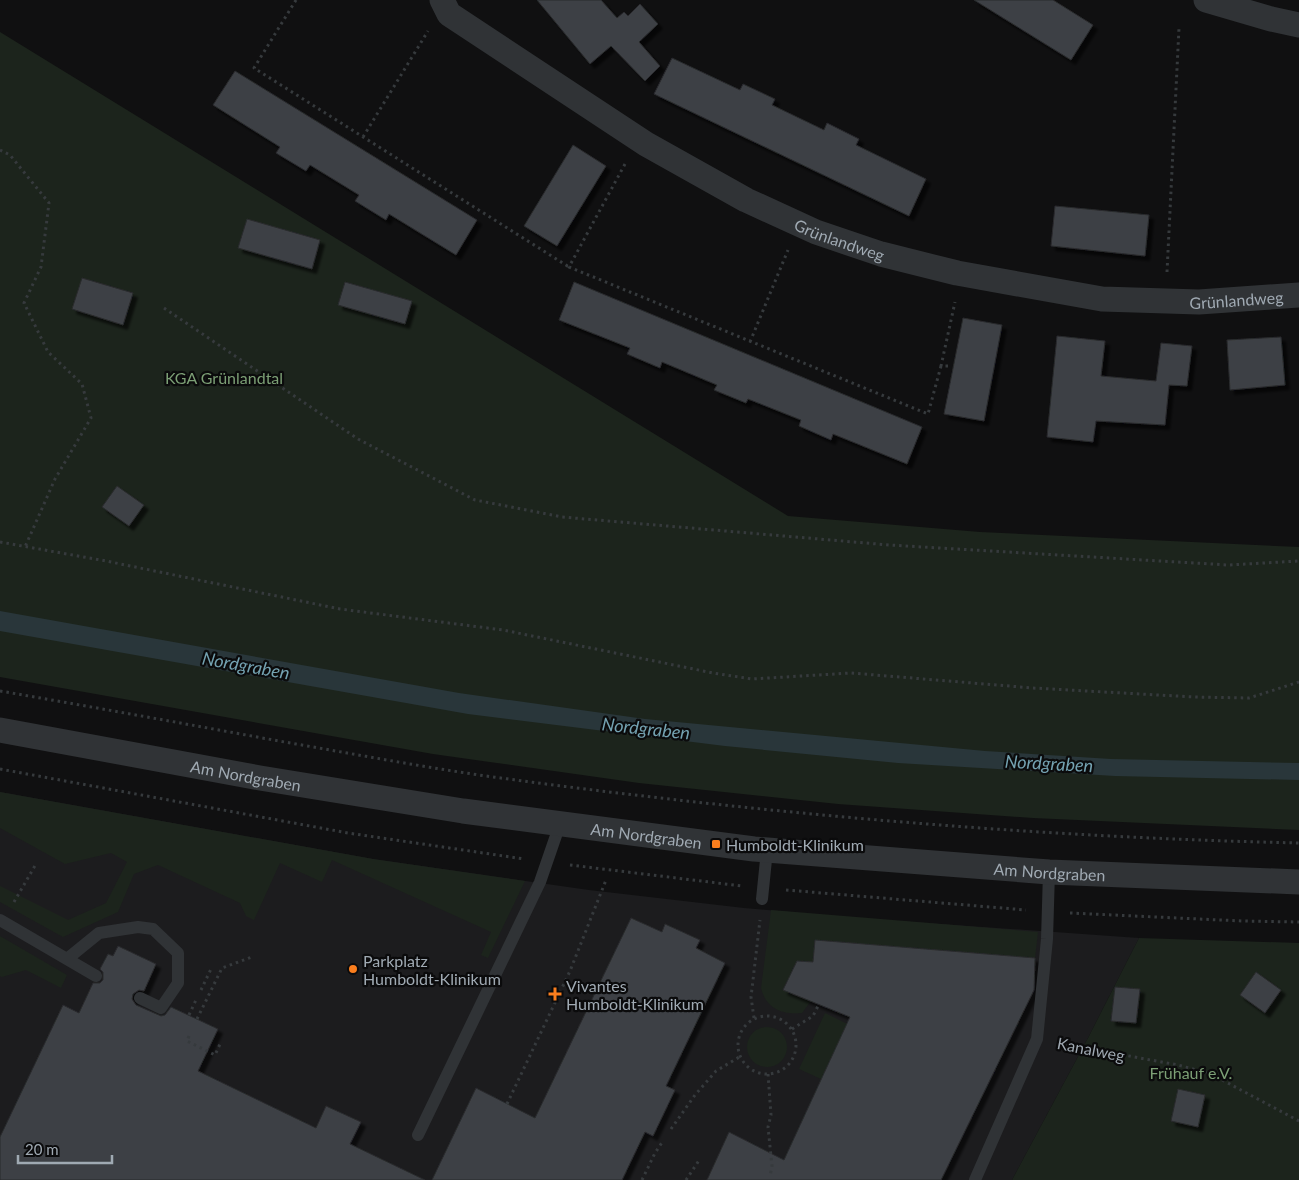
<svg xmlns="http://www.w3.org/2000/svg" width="1299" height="1180" font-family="Lato,sans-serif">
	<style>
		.built { fill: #1c1c1e }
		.green { fill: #1c241c }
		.water { fill: #29363a }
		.building { fill: #3e4144; stroke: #292a2d; filter: url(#shadow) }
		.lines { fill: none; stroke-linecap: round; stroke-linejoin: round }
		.path { stroke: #363a3d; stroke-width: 3; stroke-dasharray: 2.5 4; stroke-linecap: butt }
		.lane { stroke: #303336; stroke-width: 12 }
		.street { stroke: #303336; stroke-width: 25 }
		.poi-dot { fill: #fb7e1e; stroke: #0b0b0c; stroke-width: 2 }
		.labels { text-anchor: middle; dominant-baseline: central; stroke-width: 4.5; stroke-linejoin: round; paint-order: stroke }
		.street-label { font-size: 16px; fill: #a0aab3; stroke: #0b0b0c }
		.park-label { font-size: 16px; fill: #7c9f75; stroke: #0b0b0c }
		.poi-label { font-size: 16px; fill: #a0aab3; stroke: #0b0b0c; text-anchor: start }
		.water-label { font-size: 18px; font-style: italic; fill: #74a2b1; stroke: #0b0b0c }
	</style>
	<defs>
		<filter id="shadow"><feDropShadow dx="4.5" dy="4.5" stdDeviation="1" flood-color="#0009"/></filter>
	</defs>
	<rect width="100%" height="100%" fill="#101011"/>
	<path class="built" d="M0,792l373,67 216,31 155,18 125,11 270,19 -51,100 -76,142h-1012z"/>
	<path class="green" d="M0,32l788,484 192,16 319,15v283l-266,-12 -195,-14 -199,-21 -206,-29 -433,-77z
		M0,792l373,67 152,22 -37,77 -7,-3 10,-23 -159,-72 -10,22 -42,-19 -26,57 -8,-4 -6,-13 -82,-38 -24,9 -16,38 -55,25 -63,-35v-16l68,34 38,-17 21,-41 -16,-9 -46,11 -65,-36z
		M771,910l267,22 -3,26 -220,-18 -2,22h-16l-14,27 28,12 -9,12c-20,2 -36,-4 -41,-25z
		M0,936l67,39 -6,13 -35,-18 -24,7 -2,-1z
		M1139,938l160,5v237h-287l76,-142z
		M825,1013l22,11 -26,55 -22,-10z
		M747 1047a20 20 0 1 1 40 0a20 20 0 1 1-40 0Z"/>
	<path class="water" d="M0,611l459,82 186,26 340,32 126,8 188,4v17l-184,-4 -217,-13 -173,-17 -257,-32 -468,-83z"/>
	<path class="building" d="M537,0h64l16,18 7,-6 4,4 12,-12 18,20 -19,18 21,24 -15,15 -34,-35 -21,18z
		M974,0h79l40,25 -22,35z
		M672,58l68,32 3,-6 32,15 -3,6 52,25 3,-7 32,16 -3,6 70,34 -17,37 -255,-122z
		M235,71l242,149 -21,35 -67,-41 -3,6 -31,-19 4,-6 -49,-30 -4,6 -30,-18 4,-6 -67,-42z
		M573,145l33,21 -49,80 -33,-20z
		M1055,206l94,9 -4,41 -94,-10z
		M247,219l73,21 -8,29 -74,-21z
		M82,278l51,15 -10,32 -51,-16z
		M345,282l67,19 -7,23 -67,-19z
		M574,282l348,145 -15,37 -74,-30 -2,6 -32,-14 2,-6 -53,-21 -2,4 -32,-13 3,-5 -55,-23 -2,6 -33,-14 3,-6 -71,-28z
		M963,318l39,7 -18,96 -40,-7z
		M1057,336l48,5 -4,35 55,5 5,-38 31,3 -5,40 -18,-1 -4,40 -69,-4 -3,21 -46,-5z
		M1281,337l4,48 -55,5 -3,-50z
		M117,486l27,19 -15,21 -27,-19z
		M631,918l31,14 3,-8 35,16 -4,8 29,15 -59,123 9,4 -22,46 -8,-4 -23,48h-190l44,-92 59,30z
		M815,940l220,18 -1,32 -93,190h-234l22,-48 55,28 66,-143 -67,-27 14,-29 16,1z
		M118,946l38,18 -12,27 -5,-1 -6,4 -1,5 4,6 25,11 4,-1 6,-8 47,22 -20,42 118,57 10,-22 35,16 -11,22 75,36h-425v-43l63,-132 16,8 14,-30h7l3,-3v-8l-3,-3 8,-15 5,2z
		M1256,972l25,18 -16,23 -25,-18z
		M1115,987l25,2 -4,34 -25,-2z
		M1178,1089l27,6 -7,32 -27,-6z"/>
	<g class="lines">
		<path class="path" d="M296,0l-42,68 315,199
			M363,137l65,-106
			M0,150l10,5 39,48 -8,64 -17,36 24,49 34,32 9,34 -36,61 -30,68
			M625,164l-56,103 359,147 13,-48
			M1167,272l12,-244
			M164,308l194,131 117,61 87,17 327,28 339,20 71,-4
			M750,342l38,-92
			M948,366h-7l14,-64
			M0,542l106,19 234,48 163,21 210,43 39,6 99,-6 182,15 161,9 55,1 50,-16
			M0,691c93,16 186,33 279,50 69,12 138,25 207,35 270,37 541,61 813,67
			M0,769l348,64 176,26
			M570,865l172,21
			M786,890l240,20
			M14,902l22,-38
			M1070,913l172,8 57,1
			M201,990l10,-21
			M189,1015l7,-15
			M738 1045a29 29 0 1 1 58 0a29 29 0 1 1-58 0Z
			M754,1018l-3,-21 9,-77
			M197,1019l25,-51 30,-11
			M792,1029l21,-13 6,-12
			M189,1036l-2,5 28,14 6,-13
			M1058,1043l120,22 33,9 88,47
			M768,1074l3,41 -3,12 4,39 -2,10
			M507,1104l63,-133 36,-91
			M671,1129l24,-34 21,-24 25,-15
			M642,1180l13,-27 8,-12
			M686,1180l14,-21"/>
		<path class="lane" d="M762,899l5,-49
			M0,920l96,56
			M67,959l32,-26 39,-6 15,2 25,24v30l-17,25 -21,-10
			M418,1135l122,-253 20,-58
			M975,1180l62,-141 10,-100 2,-67"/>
		<g class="street">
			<path id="s1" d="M442,0l7,14 197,130 100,56 70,32 65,22 76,19 145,26 97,3 100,-7"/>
			<path d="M1206,0l65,19 28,6"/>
			<path id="s2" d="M0,730l260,48 203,33 291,38 295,23 250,10"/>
		</g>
	</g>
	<g class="poi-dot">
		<rect x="711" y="839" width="10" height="10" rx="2.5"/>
		<circle cx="353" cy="969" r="5"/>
		<path d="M552.5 986.5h5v5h5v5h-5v5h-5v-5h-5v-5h5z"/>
	</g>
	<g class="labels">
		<g class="street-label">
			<text stroke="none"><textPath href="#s1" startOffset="468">Grünlandweg</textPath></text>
			<text stroke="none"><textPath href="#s1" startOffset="872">Grünlandweg</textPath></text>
			<text stroke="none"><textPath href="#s2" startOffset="250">Am Nordgraben</textPath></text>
			<text stroke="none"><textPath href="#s2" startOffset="655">Am Nordgraben</textPath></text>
			<text stroke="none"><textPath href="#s2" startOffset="1060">Am Nordgraben</textPath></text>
			<text transform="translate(1091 1049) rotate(11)">Kanalweg</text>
		</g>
		<g class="park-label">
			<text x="224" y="377">KGA Grünlandtal</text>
			<text x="1191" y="1072">Frühauf e.V.</text>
		</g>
		<g class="poi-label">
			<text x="726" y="844">Humboldt-Klinikum</text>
			<text x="363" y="960">Parkplatz<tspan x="363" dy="18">Humboldt-Klinikum</tspan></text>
			<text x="566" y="985">Vivantes<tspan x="566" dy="18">Humboldt-Klinikum</tspan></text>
		</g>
		<g class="water-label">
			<text transform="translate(246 665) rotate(10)">Nordgraben</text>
			<text transform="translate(646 728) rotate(6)">Nordgraben</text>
			<text transform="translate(1049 763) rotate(3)">Nordgraben</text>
		</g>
	</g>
	<path d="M18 1155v8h94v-8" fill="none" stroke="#a0aab3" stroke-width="2.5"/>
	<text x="25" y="1155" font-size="15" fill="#a0aab3" stroke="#0b0b0c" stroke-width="4" paint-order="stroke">20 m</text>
</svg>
